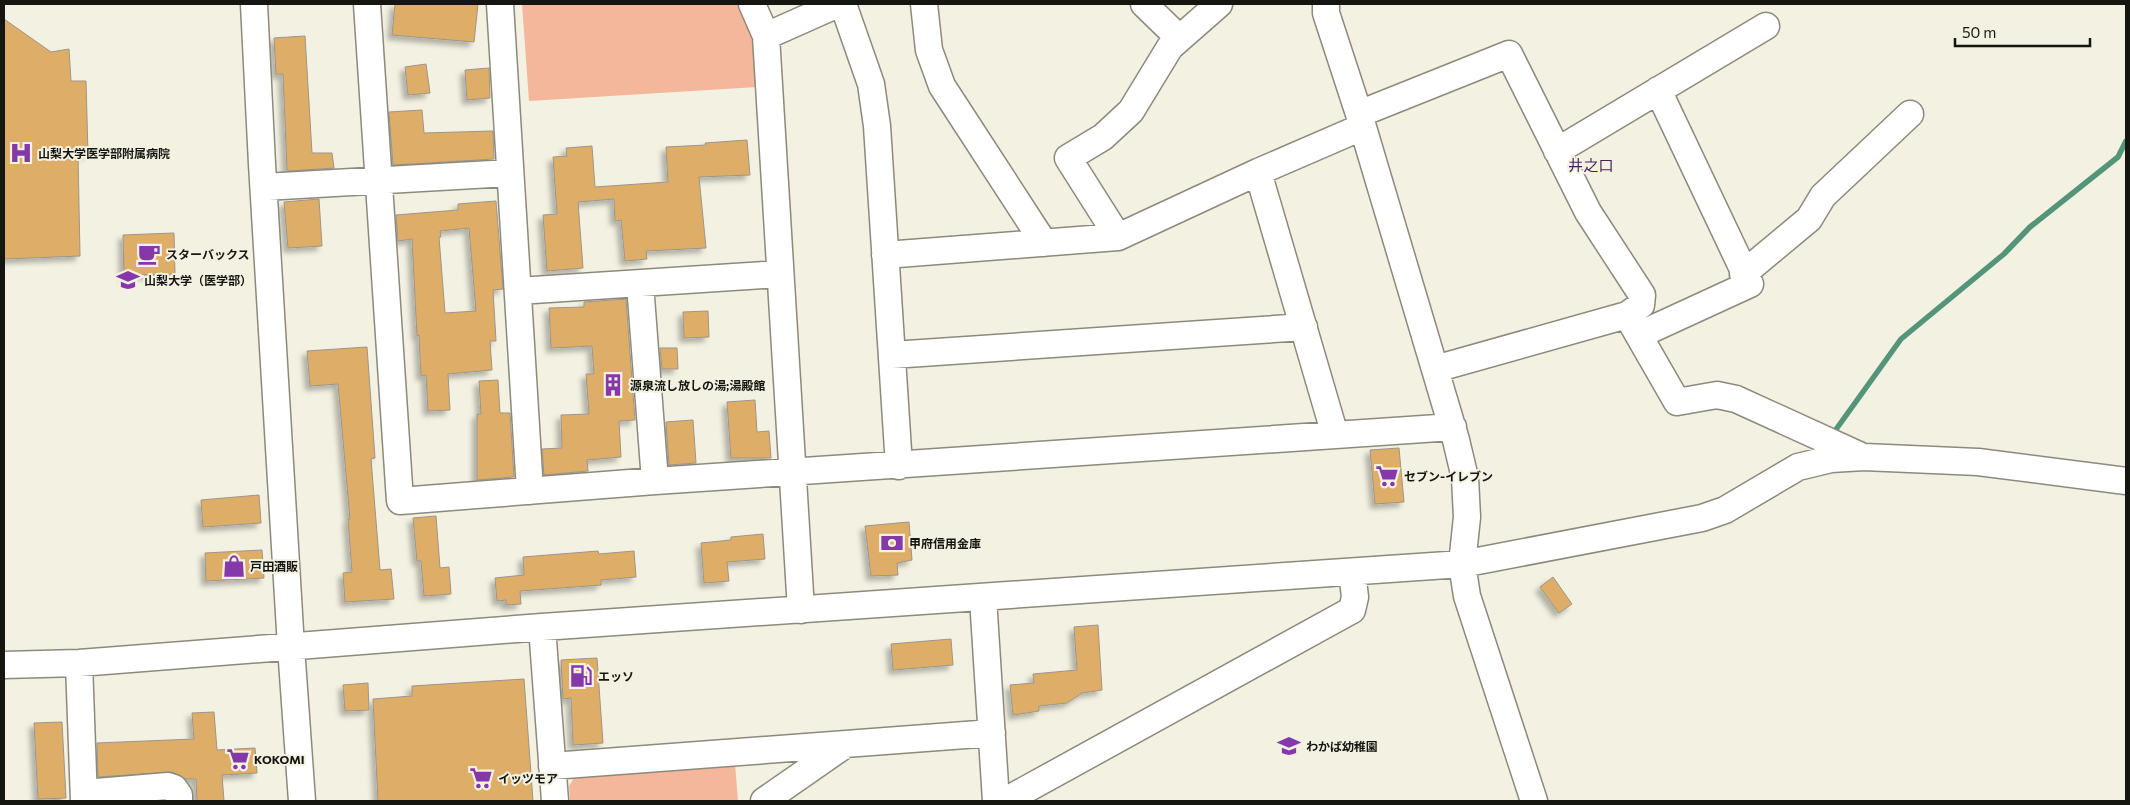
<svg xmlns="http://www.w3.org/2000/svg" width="2130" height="805" font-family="Commissioner,'Noto Sans JP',sans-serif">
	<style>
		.green { fill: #f5b79c }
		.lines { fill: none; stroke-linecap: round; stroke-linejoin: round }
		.stream { stroke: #54957a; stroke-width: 5.5 }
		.building { fill: #deae68; stroke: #9e9588; fill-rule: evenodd; filter: url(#shadow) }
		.minor-casing { stroke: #8b8a7c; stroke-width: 29 }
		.minor { stroke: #fff; stroke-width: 26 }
		.labels { text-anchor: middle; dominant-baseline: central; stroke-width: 4; stroke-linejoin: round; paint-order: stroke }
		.poi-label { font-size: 12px; font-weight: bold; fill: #161610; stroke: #f2f1e2; text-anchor: start }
		.quarter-label { font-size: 15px; fill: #431f56; stroke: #f2f1e2 }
	</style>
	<defs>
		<filter id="shadow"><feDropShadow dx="-4.5" dy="4.5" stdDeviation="2.5" flood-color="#0004"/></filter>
	</defs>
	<rect width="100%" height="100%" fill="#f2f1e2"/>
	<path class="green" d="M522,4h217l15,32 3,51 -228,14z
		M735,763l3,38h-168l-1,-15 5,-8z"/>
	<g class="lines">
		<path class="stream" d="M1832,435l69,-96 103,-85 26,-27 88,-70 8,-16"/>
	</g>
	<path class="building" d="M395,4h83l-4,38 -82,-7z
		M4,19l47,33 18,-3 2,32h15l2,73h-10l2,102 -76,3z
		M305,36l7,117h20l2,15 -45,3 -2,-2 -4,-95h-7l-2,-36z
		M426,64l4,29 -22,2 -3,-28z
		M489,68l1,30 -23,2 -2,-30z
		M422,110l2,23 69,-2 1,28 -101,6 -4,-53z
		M747,140l3,35 -51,2 7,71 -60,3 1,8 -22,2 -4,-41 -6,1 -1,-22 -36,3 5,66 -36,3 -4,-56 14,-1 -4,-57 14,-1 -1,-8 26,-2 3,41 73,-5 -2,-35 40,-2 -1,-2z
		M319,199l3,47 -34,2 -4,-46z
		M496,201l7,88 -10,1 3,51h-6l2,29 -44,4 2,36 -22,1 -2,-36 -5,1 -2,-41 -2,1 -5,-97 -14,2 -2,-26 62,-5v-6zM469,228l7,83 -31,2 -6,-76h2l-1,-6z
		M174,233l1,41 -51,1 -1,-40z
		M626,299l9,121 -16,1 2,36 -34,3 1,11 -44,4 -2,-26 20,-1 -1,-33 28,-1 -3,-40h8l-2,-28 -41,2 -2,-40 35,-1v-5z
		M708,311l1,26 -25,1 -1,-26z
		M367,347l8,111 -4,1 9,111 11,-1 3,30 -49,3 -2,-29 9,-1 -4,-53h2l-12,-135 -28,2 -3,-35z
		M660,348h17l1,21h-16z
		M498,380l2,33h10l4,64 -37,3v-66h4l-2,-33z
		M755,400l2,32 12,-1 2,27h-40l-4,-56z
		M693,420l3,43 -27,2 -3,-43z
		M1399,448l5,54 -29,2 -5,-54z
		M259,495l2,28 -58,4 -2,-27z
		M436,516l4,52 9,-1 2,27 -27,2 -3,-35h-4l-4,-43z
		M909,522l3,38 -15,3 1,12 -27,1 -6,-50z
		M763,534l2,25 -38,3 2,19 -25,2 -3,-40 30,-3v-3z
		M262,550l2,28 -58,3 -1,-28z
		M598,551l1,3 35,-3 2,26 -35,3v5l-81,6 1,13 -15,1v-5l-9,1 -2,-23 29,-3 -1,-18z
		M1553,577l19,27 -13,9 -19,-26z
		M1098,625l4,65 -20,3 -15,10 -28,3v5l-26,4 -3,-30 24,-2 -1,-9 44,-4 -3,-43z
		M951,639l2,26 -60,5 -2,-26z
		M597,658l6,85 -30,2 -2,-47 -8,1 -2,-39z
		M524,679l9,122h-155l-5,-102 39,-3v-10z
		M368,683l1,27 -24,1 -2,-26z
		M214,712l3,38 38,-2 2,25 -35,2 2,26h-27l-1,-22h-10l-14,-7 -74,5 -1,-34 97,-4 -2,-26z
		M62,722l4,76 -28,1 -4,-76z"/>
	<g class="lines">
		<defs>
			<path id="minor" d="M254,4l8,160 29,483 11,154
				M367,4l33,497 255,-20 798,-54
				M500,4l30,487
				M752,4l14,32 35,574
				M843,4l28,80 6,42 22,340
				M924,4l5,46 13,36 102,157
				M1144,4l35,34
				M1326,4v9l33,101 97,326 9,38 2,39 -5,47 5,32 67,205
				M766,36l72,-32
				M1359,114l150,-60 79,158 54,83 -1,10 -14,10
				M1557,151l209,-125
				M1258,172l77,263
				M264,187l246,-14
				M1118,237l-50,-79 35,-21 28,-26 39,-64 49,-43
				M885,255l233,-18 140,-65 104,-45
				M1743,274l66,-55 14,-23 87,-82
				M640,284l15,197
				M518,291l262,-17
				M1639,335l111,-51 -92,-194
				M892,355l412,-28
				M1435,369l192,-54 50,87 40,-7 19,4 125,57
				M983,598l13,203
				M542,627l13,174
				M79,663l5,138
				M4,665l75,-2 463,-36 920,-63 240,-46 23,-8 73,-43 33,-8 33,-2 114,5 148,19
				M552,766l440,-33
				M84,793l84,-7 6,2 5,7v6
				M764,801l82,-57
				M1005,801l347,-191 3,-13 -3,-25"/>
		</defs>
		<use href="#minor" class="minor-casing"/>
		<use href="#minor" class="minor"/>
	</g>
	<defs>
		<symbol id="hospital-bare" viewBox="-9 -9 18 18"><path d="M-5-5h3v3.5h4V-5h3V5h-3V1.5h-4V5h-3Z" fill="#8538aa" stroke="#f2f1e2" stroke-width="2.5" paint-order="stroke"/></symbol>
		<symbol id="cafe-bare" viewBox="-9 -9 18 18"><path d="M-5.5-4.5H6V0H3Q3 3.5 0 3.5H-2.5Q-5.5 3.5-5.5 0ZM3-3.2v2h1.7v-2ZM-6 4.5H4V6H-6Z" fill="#8538aa" stroke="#f2f1e2" stroke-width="2.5" paint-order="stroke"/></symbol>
		<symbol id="university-bare" viewBox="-9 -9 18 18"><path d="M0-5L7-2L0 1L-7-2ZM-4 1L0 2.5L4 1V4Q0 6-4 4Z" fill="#8538aa" stroke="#f2f1e2" stroke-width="2.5" paint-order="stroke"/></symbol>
		<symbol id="building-bare" viewBox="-9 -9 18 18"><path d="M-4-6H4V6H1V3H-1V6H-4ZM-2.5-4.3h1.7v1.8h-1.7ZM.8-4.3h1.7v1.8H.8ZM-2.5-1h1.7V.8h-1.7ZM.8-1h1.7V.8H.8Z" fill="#8538aa" stroke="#f2f1e2" stroke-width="2.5" paint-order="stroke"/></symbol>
		<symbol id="supermarket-bare" viewBox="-9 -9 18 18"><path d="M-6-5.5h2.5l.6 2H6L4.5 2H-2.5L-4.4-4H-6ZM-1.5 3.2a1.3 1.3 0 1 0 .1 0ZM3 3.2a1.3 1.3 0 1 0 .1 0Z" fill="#8538aa" stroke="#f2f1e2" stroke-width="2.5" paint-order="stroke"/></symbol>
		<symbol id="bank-bare" viewBox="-9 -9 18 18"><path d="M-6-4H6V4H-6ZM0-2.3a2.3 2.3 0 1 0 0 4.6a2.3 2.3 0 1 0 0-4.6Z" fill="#8538aa" stroke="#f2f1e2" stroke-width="2.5" paint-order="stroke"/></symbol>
		<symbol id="shop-bare" viewBox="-9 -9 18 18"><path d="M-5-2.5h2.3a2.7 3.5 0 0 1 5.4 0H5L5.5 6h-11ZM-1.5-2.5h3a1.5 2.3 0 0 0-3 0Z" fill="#8538aa" stroke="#f2f1e2" stroke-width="2.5" paint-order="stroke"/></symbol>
		<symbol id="fuel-bare" viewBox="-9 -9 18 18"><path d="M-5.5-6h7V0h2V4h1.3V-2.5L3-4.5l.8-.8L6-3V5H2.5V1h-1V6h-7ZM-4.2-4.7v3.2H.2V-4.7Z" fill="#8538aa" stroke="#f2f1e2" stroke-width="2.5" paint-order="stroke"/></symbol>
		<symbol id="school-bare" viewBox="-9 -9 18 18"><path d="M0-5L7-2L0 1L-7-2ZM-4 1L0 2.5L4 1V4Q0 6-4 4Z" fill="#8538aa" stroke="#f2f1e2" stroke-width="2.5" paint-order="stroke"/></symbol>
	</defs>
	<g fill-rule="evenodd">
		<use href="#hospital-bare" x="5" y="137" width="32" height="32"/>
		<use href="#cafe-bare" x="133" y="238" width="32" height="32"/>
		<use href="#university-bare" x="112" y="264" width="32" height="32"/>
		<use href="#building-bare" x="597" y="369" width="32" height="32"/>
		<use href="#supermarket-bare" x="1371" y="460" width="32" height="32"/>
		<use href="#bank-bare" x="876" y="527" width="32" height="32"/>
		<use href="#shop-bare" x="218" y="550" width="32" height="32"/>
		<use href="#fuel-bare" x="565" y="660" width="32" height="32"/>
		<use href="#school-bare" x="1273" y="730" width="32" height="32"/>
		<use href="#supermarket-bare" x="222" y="743" width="32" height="32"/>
		<use href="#supermarket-bare" x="465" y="762" width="32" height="32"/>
	</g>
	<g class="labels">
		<g class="poi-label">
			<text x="38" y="153">山梨大学医学部附属病院</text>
			<text x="166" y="254">スターバックス</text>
			<text x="144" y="280">山梨大学（医学部）</text>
			<text x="630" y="385">源泉流し放しの湯;湯殿館</text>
			<text x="1404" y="476">セブン-イレブン</text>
			<text x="909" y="543">甲府信用金庫</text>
			<text x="250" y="566">戸田酒販</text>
			<text x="598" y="676">エッソ</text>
			<text x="1306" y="746">わかば幼稚園</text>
			<text x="254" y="759">KOKOMI</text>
			<text x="498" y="778">イッツモア</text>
		</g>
		<g class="quarter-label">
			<text x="1591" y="165">井之口</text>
		</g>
	</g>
	<rect width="2130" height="805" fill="none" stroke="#161610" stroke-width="10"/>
	<path d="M1955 38v8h135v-8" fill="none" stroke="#161610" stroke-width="2.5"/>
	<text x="1962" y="38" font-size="15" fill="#161610" stroke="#f2f1e2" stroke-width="4" paint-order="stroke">50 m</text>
</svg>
